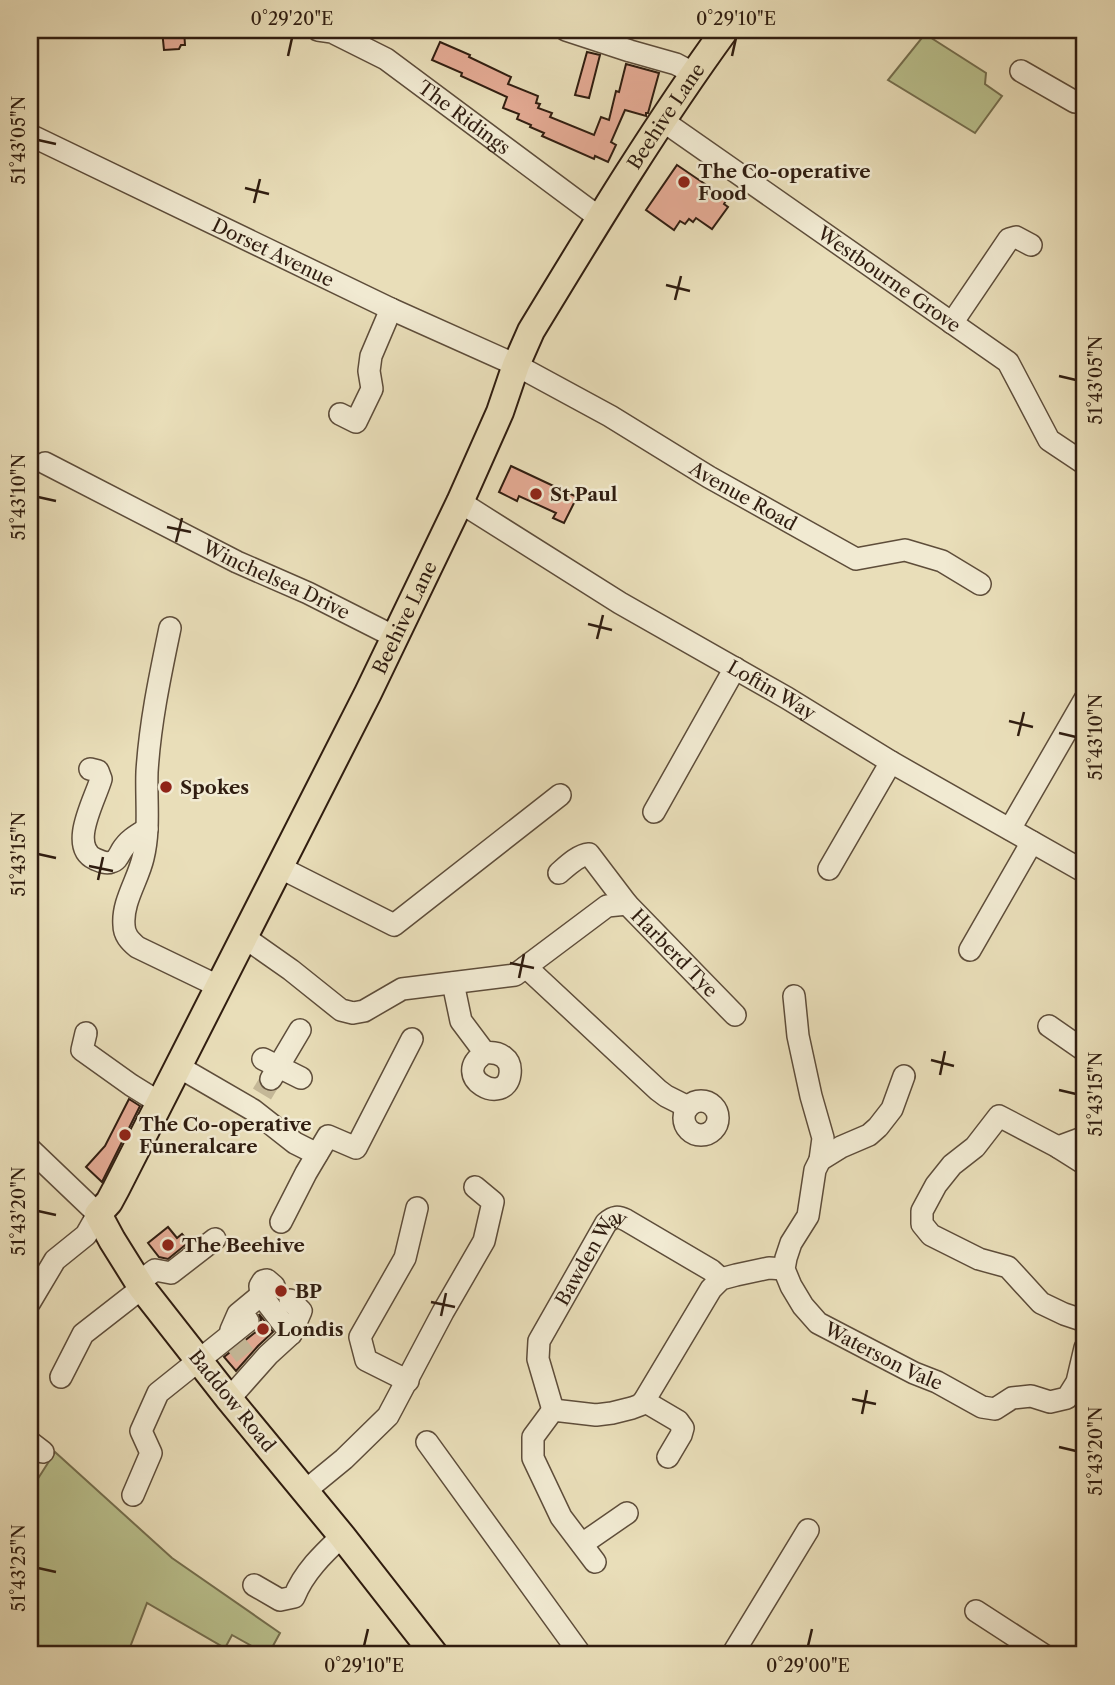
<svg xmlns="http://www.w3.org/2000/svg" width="1115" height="1685" font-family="'Libre Caslon Text',serif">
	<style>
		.green { fill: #b9c08d; stroke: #746e4e; stroke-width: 2 }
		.building { fill: #e5ab95; stroke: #301d10; stroke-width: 2 }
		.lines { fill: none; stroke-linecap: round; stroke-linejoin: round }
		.minor-tunnel { stroke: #c4b797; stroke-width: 21; stroke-dasharray: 21 10; stroke-linecap: butt }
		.minor-casing { stroke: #5e4d3a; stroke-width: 24 }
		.major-casing { stroke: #301d10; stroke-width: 30 }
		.minor { stroke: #f1ead2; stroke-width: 21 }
		.major { stroke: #e9deb9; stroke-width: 26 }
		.ticks { fill: none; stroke: #301d10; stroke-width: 2.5 }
		.poi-dot { fill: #8f2418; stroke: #f1ead2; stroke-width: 2.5 }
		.labels { text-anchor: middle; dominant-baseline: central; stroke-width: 5; stroke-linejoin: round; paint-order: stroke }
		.street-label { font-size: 19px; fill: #301d10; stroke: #f1ead2 }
		.poi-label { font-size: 19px; font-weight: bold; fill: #301d10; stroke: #f1ead2; text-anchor: start }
		.neatline { fill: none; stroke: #301d10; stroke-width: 2.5 }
		.ticks-label { font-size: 18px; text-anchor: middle; fill: #301d10 }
	</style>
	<rect width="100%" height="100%" fill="#e9deb9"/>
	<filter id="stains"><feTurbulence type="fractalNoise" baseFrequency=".00286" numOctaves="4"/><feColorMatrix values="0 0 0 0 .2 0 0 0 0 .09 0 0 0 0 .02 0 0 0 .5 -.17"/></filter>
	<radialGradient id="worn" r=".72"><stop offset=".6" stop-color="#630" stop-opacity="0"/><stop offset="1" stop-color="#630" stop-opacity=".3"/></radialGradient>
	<path class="green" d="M925,34l61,39 -1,11 17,12 -27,37 -87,-53z
		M55,1452l117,106 108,75 -12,22 -36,-20 -7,13 -78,-45 -20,52h-97v-164z"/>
	<path class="building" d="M162,30h22l1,15h-4l-2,4 -15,1z
		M440,42l30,13 -1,2 42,20 -3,7 30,12 -2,7 4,1 -2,4 14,5 -2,4 44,18 7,-18 8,3 7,-29 3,1 7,-28 33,9 -11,40h-2v3l-21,-6 -14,32 5,3 -8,17 -13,-6 -1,3 -52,-23 2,-3 -14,-6 1,-2 -14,-6 2,-5 -16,-6 4,-11 -46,-21 1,-3 -30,-13z
		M587,52l13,3 -11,43 -14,-3z
		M677,165l50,34 -3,5 4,3 -16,22 -16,-11 -3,4 -4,-3 -4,5 -5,-3 -6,9 -28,-20z
		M511,466l66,31 -13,26 -11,-5 3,-5 -37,-17 -2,5 -18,-9z
		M129,1099l11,7 -38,76 -16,-15 19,-21z
		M168,1227l9,11 5,-4 7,8 -21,17 -9,-2 -11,-14z
		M259,1314l14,18 -15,14 -22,25 -12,-14 33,-26 3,-6 1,-5z"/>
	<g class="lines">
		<path class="minor-tunnel" d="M262,1094l9,-15
			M232,1339l18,23"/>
		<defs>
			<g id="minor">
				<path id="s1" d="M318,30l14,2 54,27 215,160"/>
				<path d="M566,30l64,21 46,13 17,9"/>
				<path d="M1021,71l54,31 10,-5"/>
				<path id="s2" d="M663,121l345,241 41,78 36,24"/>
				<path id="s3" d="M30,135l361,174 125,56 94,51 99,61 147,82 49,-9 37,11 38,23"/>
				<path d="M952,323l57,-84 7,-2 15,8"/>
				<path d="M340,414l16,8 16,-33 -3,-18 2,-15 20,-47"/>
				<path id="s4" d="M45,463l192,99 71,31 87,44"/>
				<path id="s5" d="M460,502l160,101 167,95 104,64 194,110"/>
				<path d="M170,628c-10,48 -20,95 -23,144 -1,29 3,58 -4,86 -5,22 -21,44 -19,67 0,10 6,16 13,22l83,40"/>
				<path d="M90,769l8,2 3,8c-6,21 -33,67 -6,80 5,2 11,5 16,3 6,-1 8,-7 11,-12 6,-10 15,-15 25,-21"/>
				<path d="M654,812l81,-144"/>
				<path d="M1010,829l75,-130"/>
				<path d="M279,867l115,58 166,-130"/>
				<path d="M829,869l62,-107"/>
				<path d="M559,873c8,-7 19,-18 30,-19l38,50"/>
				<path id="s6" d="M244,937l47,33 50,40 12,3 11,-2 38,-22 113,-14 92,-69 20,-2 108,111"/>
				<path d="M970,950l62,-108"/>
				<path d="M526,967l132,123 8,6 22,11"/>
				<path d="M453,983l8,38 24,32c-37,24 21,55 25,21 2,-16 -11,-23 -25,-21"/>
				<path id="s7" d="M794,996l4,40 13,60 12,42 -3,22 -5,10 -7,46 -17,27 -5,15 -2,11 7,17 12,20 15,17 96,50 23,9 45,25 13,2 17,-11 19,-2 19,6 17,-4 10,-16 8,-34"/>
				<path d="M1049,1026l36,25"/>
				<path d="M86,1033l-4,17 49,35 29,18"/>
				<path d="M263,1059l38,19"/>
				<path d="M179,1067l74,43 42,33 22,11"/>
				<path d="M271,1079l29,-49"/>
				<circle cx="701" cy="1118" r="17"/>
				<path d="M1058,1147l27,-10"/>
				<path d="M30,1149l68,65 -12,21 -31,25 -25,42"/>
				<path d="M820,1160l21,-13 28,-12 9,-8 14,-18 12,-33"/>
				<path d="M1085,1164l-27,-17 -59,-31 -24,31 -23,18 -16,20 -14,26v13l9,11 48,24 29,8 33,36 23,11 21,7"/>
				<path d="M281,1222l25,-49 22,-37 28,12 56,-109"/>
				<path d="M139,1282l16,-12 16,3 44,-34"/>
				<path d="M261,1295l-1,-9 3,-5 4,-1 7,6"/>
				<path d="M290,1300l11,11 -10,23"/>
				<path d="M61,1377l22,-43 59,-46"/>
				<path d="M408,1381l-42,-21 -6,-23 45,-79 12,-50"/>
				<path d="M229,1399l39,-44 23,-21 -30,-39 -23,19 -7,16"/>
				<path d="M644,1401l34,20 5,7 -2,7 -13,22"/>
				<path id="s8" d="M553,1410l-15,-51 1,-18 67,-118c8,-7 12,-7 20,-3l85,50 10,9"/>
				<path d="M30,1442l13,10"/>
				<path d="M427,1442l154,213"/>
				<path d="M305,1491l39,-32 44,-43 55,-104 41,-71 9,-39 -18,-15"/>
				<path d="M133,1495l18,-42 -10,-22 17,-38 90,-72"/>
				<path d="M582,1544l45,-31"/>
				<path d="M595,1562l-34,-45 -28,-59v-21l20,-27 43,5 16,-2 20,-5 8,-3 4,-4 67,-112 10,-10 15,-4 33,-7 15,1"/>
				<path d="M254,1585l26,15 14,-3c10,-25 29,-43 48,-61"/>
				<path d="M976,1611l68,44"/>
				<path d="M732,1655l76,-125"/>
			</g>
			<g id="major">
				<path id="s9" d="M435,1655l-93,-119 -113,-137 -87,-111 -30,-48 -14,-26 11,-12 7,-13 252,-496 92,-191 40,-90 16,-47 15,-34c62,-102 124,-205 194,-301"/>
			</g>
		</defs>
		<use href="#minor" class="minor-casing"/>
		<use href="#major" class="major-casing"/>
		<use href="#minor" class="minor"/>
		<use href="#major" class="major"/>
	</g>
	<path class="ticks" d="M288,56l4,-18M732,56l4,-18M38,140l18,4M245,188l24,6M254,203l6,-24M666,285l24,6M675,300l6,-24M1059,376l17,4M38,497l18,4M167,527l24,5M176,542l6,-24M588,624l24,6M597,639l6,-24M1009,721l24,6M1059,733l17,4M1018,736l6,-24M38,854l18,4M89,866l24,5M98,880l5,-23M510,963l24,5M519,978l5,-24M931,1060l23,6M940,1075l5,-24M1059,1090l17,4M38,1211l18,4M431,1302l24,5M441,1316l5,-23M852,1399l24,5M862,1414l5,-24M1059,1447l17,4M38,1568l18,4M364,1646l4,-17M808,1646l4,-17"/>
	<g class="poi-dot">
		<circle cx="684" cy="182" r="7"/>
		<circle cx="536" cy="494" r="7"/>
		<circle cx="166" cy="787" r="7"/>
		<circle cx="125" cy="1135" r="7"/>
		<circle cx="168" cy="1245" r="7"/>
		<circle cx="281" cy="1291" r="7"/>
		<circle cx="263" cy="1329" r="7"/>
	</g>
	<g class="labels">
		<g class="street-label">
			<text stroke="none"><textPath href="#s9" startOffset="1794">Beehive Lane</textPath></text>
			<text stroke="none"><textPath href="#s1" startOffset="172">The Ridings</textPath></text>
			<text stroke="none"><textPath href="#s3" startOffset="270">Dorset Avenue</textPath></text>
			<text stroke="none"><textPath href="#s2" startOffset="276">Westbourne Grove</textPath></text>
			<text stroke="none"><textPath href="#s3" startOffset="800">Avenue Road</textPath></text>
			<text stroke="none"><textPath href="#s4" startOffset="259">Winchelsea Drive</textPath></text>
			<text stroke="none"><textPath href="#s9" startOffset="1227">Beehive Lane</textPath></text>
			<text stroke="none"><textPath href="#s5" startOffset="364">Loftin Way</textPath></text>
			<text stroke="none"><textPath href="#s6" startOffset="506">Harberd Tye</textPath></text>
			<text stroke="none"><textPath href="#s8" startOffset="172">Bawden Way</textPath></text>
			<text stroke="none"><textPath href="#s7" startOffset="422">Waterson Vale</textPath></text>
			<text transform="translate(232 1401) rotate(51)">Baddow Road</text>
		</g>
		<g class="poi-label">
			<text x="698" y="171">The Co-operative<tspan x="698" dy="22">Food</tspan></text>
			<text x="550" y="494">St Paul</text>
			<text x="180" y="787">Spokes</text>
			<text x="139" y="1124">The Co-operative<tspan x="139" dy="22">Funeralcare</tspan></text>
			<text x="182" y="1245">The Beehive</text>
			<text x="295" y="1291">BP</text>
			<text x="277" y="1329">Londis</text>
		</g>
	</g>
	<rect width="1115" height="1685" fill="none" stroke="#e9deb9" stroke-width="77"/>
	<rect x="38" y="38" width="1038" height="1608" class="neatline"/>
	<g class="ticks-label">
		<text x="292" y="25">0°29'20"E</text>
		<text x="736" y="25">0°29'10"E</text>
		<text transform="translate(19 140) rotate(-90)" y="6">51°43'05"N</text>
		<text transform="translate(1096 380) rotate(-90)" y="6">51°43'05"N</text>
		<text transform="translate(19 497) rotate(-90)" y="6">51°43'10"N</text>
		<text transform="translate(1096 737) rotate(-90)" y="6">51°43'10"N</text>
		<text transform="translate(19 854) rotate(-90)" y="6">51°43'15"N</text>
		<text transform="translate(1096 1094) rotate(-90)" y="6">51°43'15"N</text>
		<text transform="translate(19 1211) rotate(-90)" y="6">51°43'20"N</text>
		<text transform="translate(1096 1451) rotate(-90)" y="6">51°43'20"N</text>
		<text transform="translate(19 1568) rotate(-90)" y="6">51°43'25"N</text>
		<text x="364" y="1672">0°29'10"E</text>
		<text x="808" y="1672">0°29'00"E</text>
	</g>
	<rect width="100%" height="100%" filter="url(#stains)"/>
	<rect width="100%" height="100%" fill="url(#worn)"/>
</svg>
